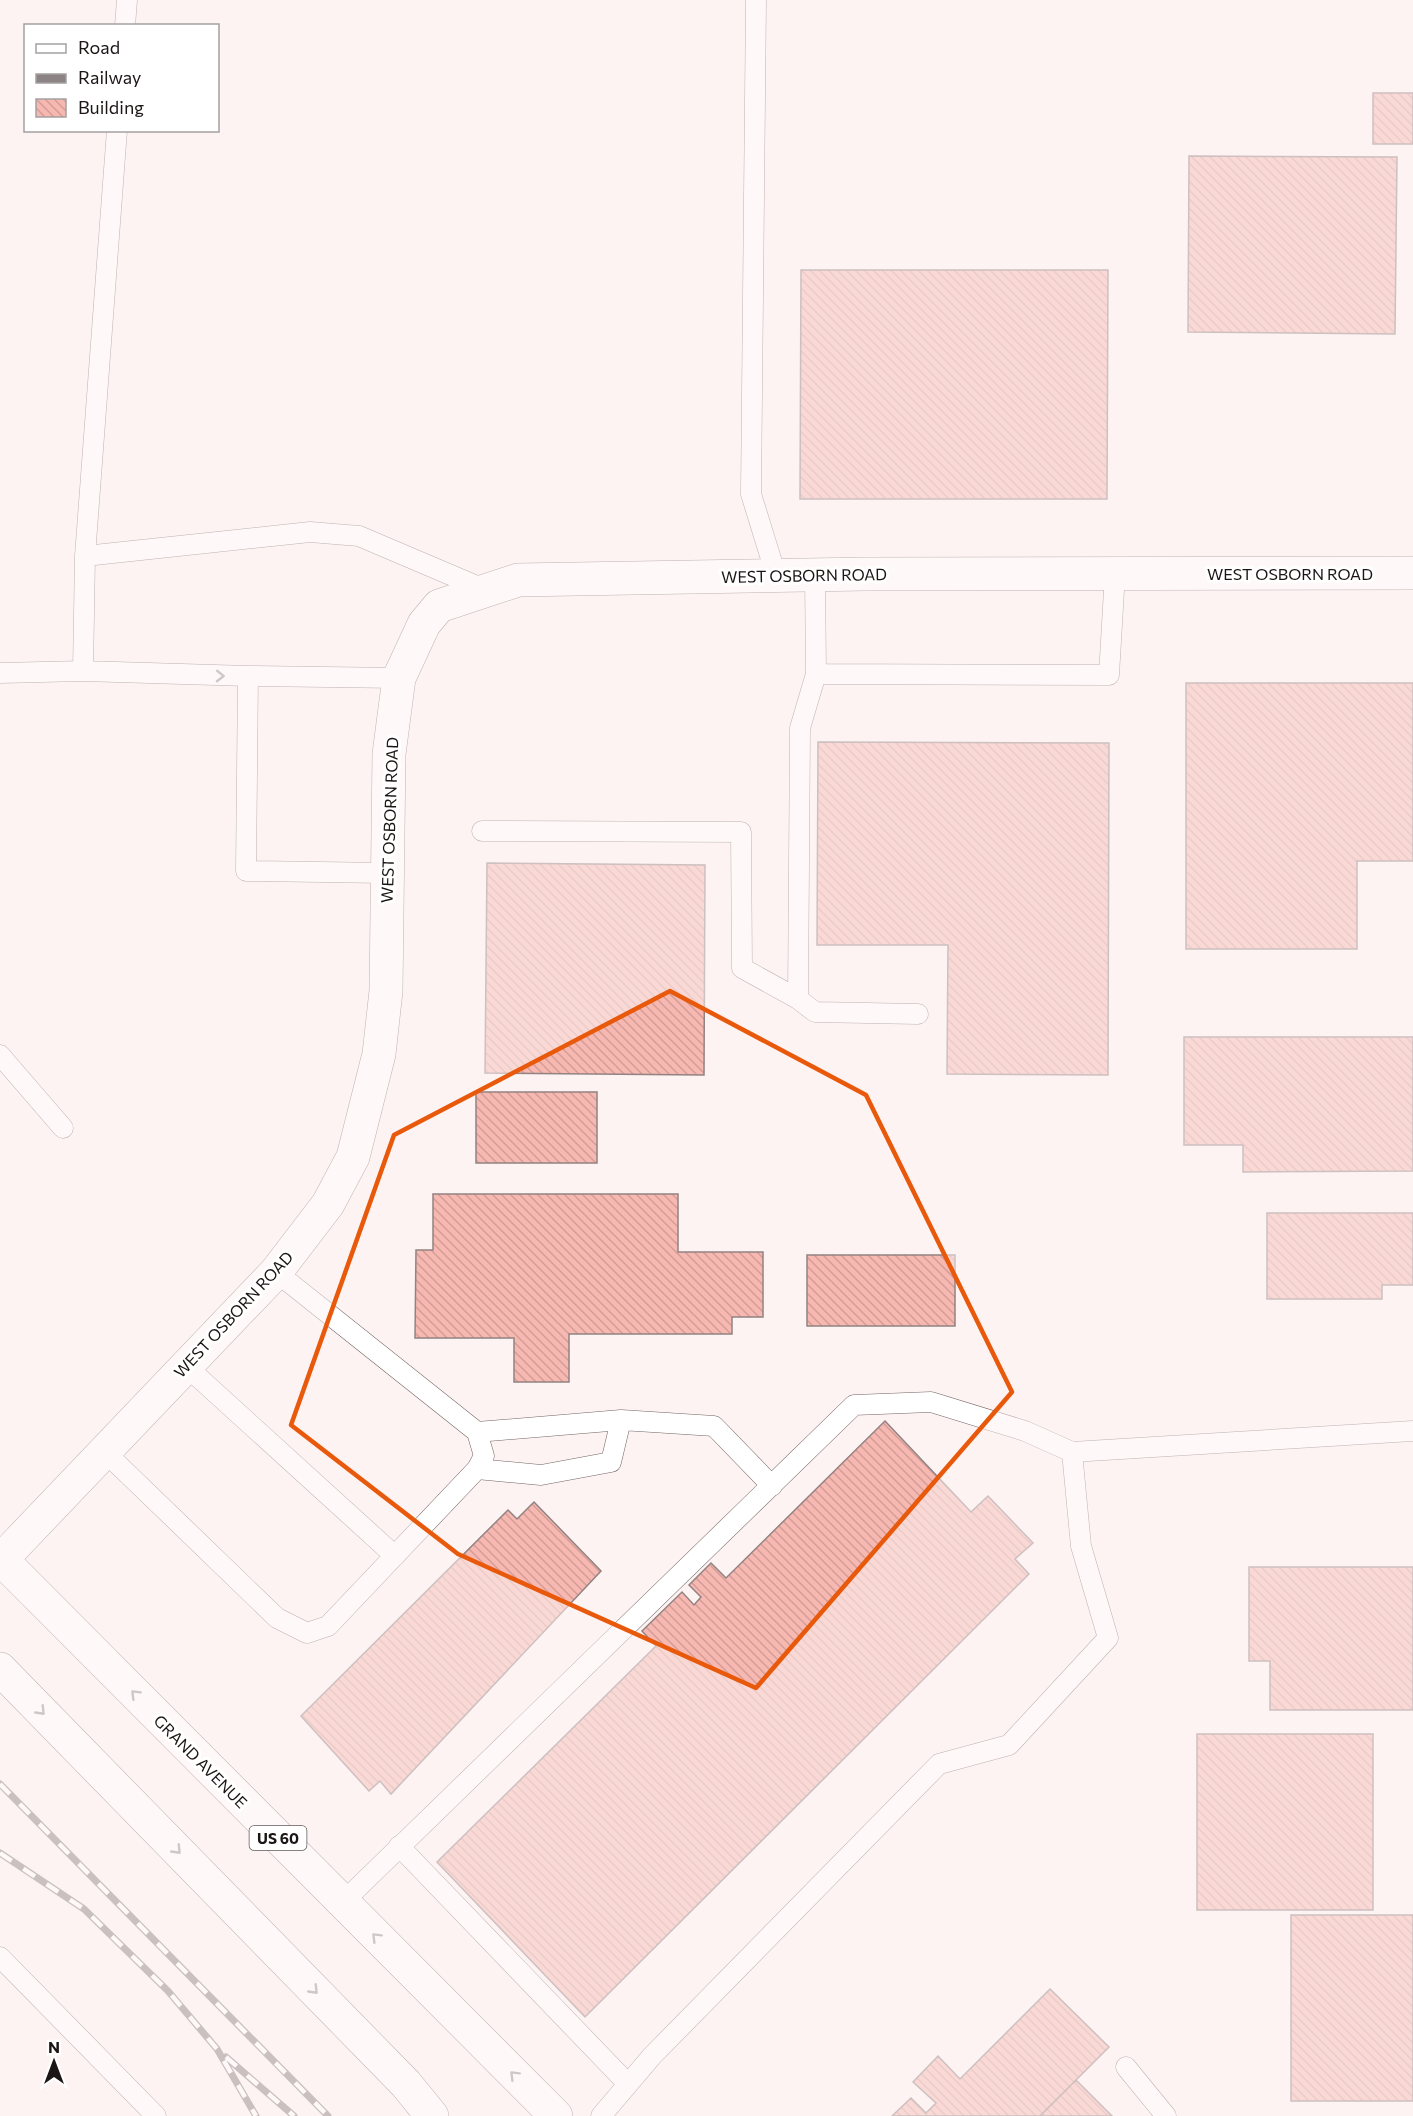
<svg xmlns="http://www.w3.org/2000/svg" width="1413" height="2116" font-family="Commissioner,sans-serif">
	<style>
		.building { fill: url(#building-back-hatch); stroke: #928382; stroke-width: 1.5 }
		.lines { fill: none; stroke-linecap: round; stroke-linejoin: round }
		.service-casing { stroke: #746664; stroke-width: 21 }
		.minor-casing { stroke: #746664; stroke-width: 34 }
		.trunk-casing { stroke: #746664; stroke-width: 34 }
		.service { stroke: #fff; stroke-width: 20 }
		.minor { stroke: #fff; stroke-width: 33 }
		.trunk { stroke: #fff; stroke-width: 33 }
		.rail-casing { stroke: #8c8484; stroke-width: 7 }
		.rail { stroke: #fff; stroke-width: 4.5; stroke-dasharray: 14; stroke-linecap: butt }
		.oneway { stroke: #989696 }
		.marked { fill: none; stroke: #e8590c; stroke-width: 4.5; stroke-linejoin: round }
		.labels { text-anchor: middle; dominant-baseline: central; stroke-width: 6; stroke-linejoin: round; paint-order: stroke }
		.shield { fill: #fff; stroke: #5f5b5b; stroke-width: 1.5 }
		.shield-label { font-size: 15px; font-weight: bold; fill: #1b1515 }
		.street-label { font-size: 16px; fill: #1b1515; stroke: #fff }
	</style>
	<defs>
		<pattern id="building-back-hatch" width="6" height="6" patternUnits="userSpaceOnUse" patternTransform="scale(1.5)"><rect width="6" height="6" fill="#f7b8b1"/><path d="M-1 5l2 2M0 0l6 6M5-1l2 2" fill="none" stroke="#d39d97"/></pattern>
	</defs>
	<rect width="100%" height="100%" fill="#fdf3f2"/>
	<path class="building" d="M1373,93h40v51h-40z
		M1189,156l208,1 -2,177 -207,-2z
		M801,270h307l-1,229h-307z
		M1186,683h227v178h-56v88h-171z
		M818,742l291,1 -1,332 -161,-1 1,-129h-131z
		M487,863l218,2 -1,210 -219,-2z
		M1184,1037h229v134l-170,1v-27h-59z
		M476,1092h121v71h-121z
		M433,1194h245v58h85v65h-31v17h-163v48h-55v-44h-99l1,-88h17z
		M1267,1213h146v72h-31v14h-115z
		M807,1255h148v71h-148z
		M885,1421l86,91 17,-16 45,47 -18,16 14,15 -444,443 -148,-155 219,-216 -14,-15 40,-39 12,13 7,-8 -12,-12 22,-22 15,15z
		M534,1502l67,69 -210,223 -11,-13 -11,10 -68,-75 207,-206 9,9z
		M1249,1567h164v143h-143v-49h-21z
		M1197,1734h176v176h-176z
		M1291,1915h122v186h-122z
		M1050,1989l59,58 -69,69h-148l19,-18 15,15 10,-10 -23,-21 25,-26 22,23z
		M1076,2080l36,36h-72z"/>
	<g class="lines">
		<defs>
			<path id="service" d="M756,0l-5,494 25,81
				M125,26l2,-26
				M117,130l-32,426 -2,115 165,5
				M85,556l225,-24 49,4 127,54
				M815,574l1,100 293,1 6,-102
				M0,673l83,-2
				M816,674l-16,54 -2,271 17,13 103,2
				M482,831l259,1 1,136 56,31
				M387,873l-141,-2 2,-195 151,2
				M0,1055l63,73
				M186,1366l209,190
				M477,1432l144,-12 93,6 58,60
				M105,1452l172,166 30,15 21,-7 149,-157 7,-13 -7,-24 -201,-160
				M477,1469l64,6 70,-13 10,-42
				M399,1846l229,238
				M342,1903l512,-498 77,-3 94,29 47,21
				M0,1957l156,159
				M1126,2067l40,49
				M601,2116l51,-60 287,-292 70,-19 99,-107 -27,-92 -9,-94 341,-21"/>
			<path id="minor" d="M0,1561l276,-289 52,-68 25,-47 26,-103 7,-63 3,-237 10,-76 25,-54 15,-18 79,-26 347,-6 548,-1"/>
			<path id="trunk" d="M0,1558l556,558
				M0,1669l406,415 26,32"/>
		</defs>
		<use href="#service" class="service-casing"/>
		<use href="#minor" class="minor-casing"/>
		<use href="#trunk" class="trunk-casing"/>
		<use href="#service" class="service"/>
		<use href="#minor" class="minor"/>
		<use href="#trunk" class="trunk"/>
		<defs>
			<path id="rail" d="M0,1784l328,332
				M0,1853l84,56 84,82 49,58 39,67
				M226,2057l68,59"/>
		</defs>
		<use href="#rail" class="rail-casing"/>
		<use href="#rail" class="rail"/>
	</g>
	<defs><path id="oneway-chevron" d="M-2-3.5L2.5 0L-2 3.5" fill="none" stroke-width="1.6" stroke-linecap="round" stroke-linejoin="round" transform="scale(1.5)"/></defs>
	<g class="oneway">
		<use href="#oneway-chevron" transform="translate(220 676) rotate(1)"/>
		<use href="#oneway-chevron" transform="translate(135 1694) rotate(-135)"/>
		<use href="#oneway-chevron" transform="translate(41 1711) rotate(46)"/>
		<use href="#oneway-chevron" transform="translate(177 1850) rotate(46)"/>
		<use href="#oneway-chevron" transform="translate(376 1937) rotate(-135)"/>
		<use href="#oneway-chevron" transform="translate(314 1990) rotate(46)"/>
		<use href="#oneway-chevron" transform="translate(514 2075) rotate(-135)"/>
	</g>
	<path d="M0 0H1413V2116H0ZM670,991l196,104 146,297 -256,296 -298,-134 -167,-129 103,-290z" fill="#fdf3f2" fill-opacity=".55" fill-rule="evenodd"/>
	<path class="marked" d="M670,991l196,104 146,297 -256,296 -298,-134 -167,-129 103,-290z"/>
	<g class="labels">
		<rect class="shield" x="249.5" y="1826" width="57" height="24" rx="4.5"/>
		<g class="shield-label">
			<text x="278" y="1838">US 60</text>
		</g>
		<g class="street-label">
			<text x="1290" y="573">WEST OSBORN ROAD</text>
			<text transform="translate(804 575) rotate(-1)">WEST OSBORN ROAD</text>
			<text transform="translate(389 820) rotate(-88)">WEST OSBORN ROAD</text>
			<text transform="translate(233 1314) rotate(-47)">WEST OSBORN ROAD</text>
			<text transform="translate(201 1761) rotate(45)">GRAND AVENUE</text>
		</g>
	</g>
	<rect x="24" y="24" width="195" height="108" fill="#ffffff" stroke="#a4a1a1" stroke-width="1.5"/>
	<rect x="36" y="44" width="30" height="9" fill="#ffffff" stroke="#a4a1a1" stroke-width="1.5"/>
	<text x="78" y="54" font-size="18" fill="#1b1515">Road</text>
	<rect x="36" y="74" width="30" height="9" fill="#8c8484" stroke="#a4a1a1" stroke-width="1.5"/>
	<text x="78" y="84" font-size="18" fill="#1b1515">Railway</text>
	<rect x="36" y="99" width="30" height="18" fill="url(#building-back-hatch)" stroke="#a4a1a1" stroke-width="1.5"/>
	<text x="78" y="114" font-size="18" fill="#1b1515">Building</text>
	<g transform="translate(54 2062)" stroke="#ffffff" stroke-width="4.5" paint-order="stroke">
	<path d="M0-4.5L10 22L0 15L-10 22Z" fill="#1b1515"/>
	<text y="-9" font-size="16" font-weight="bold" text-anchor="middle" fill="#1b1515">N</text>
	</g>
</svg>
